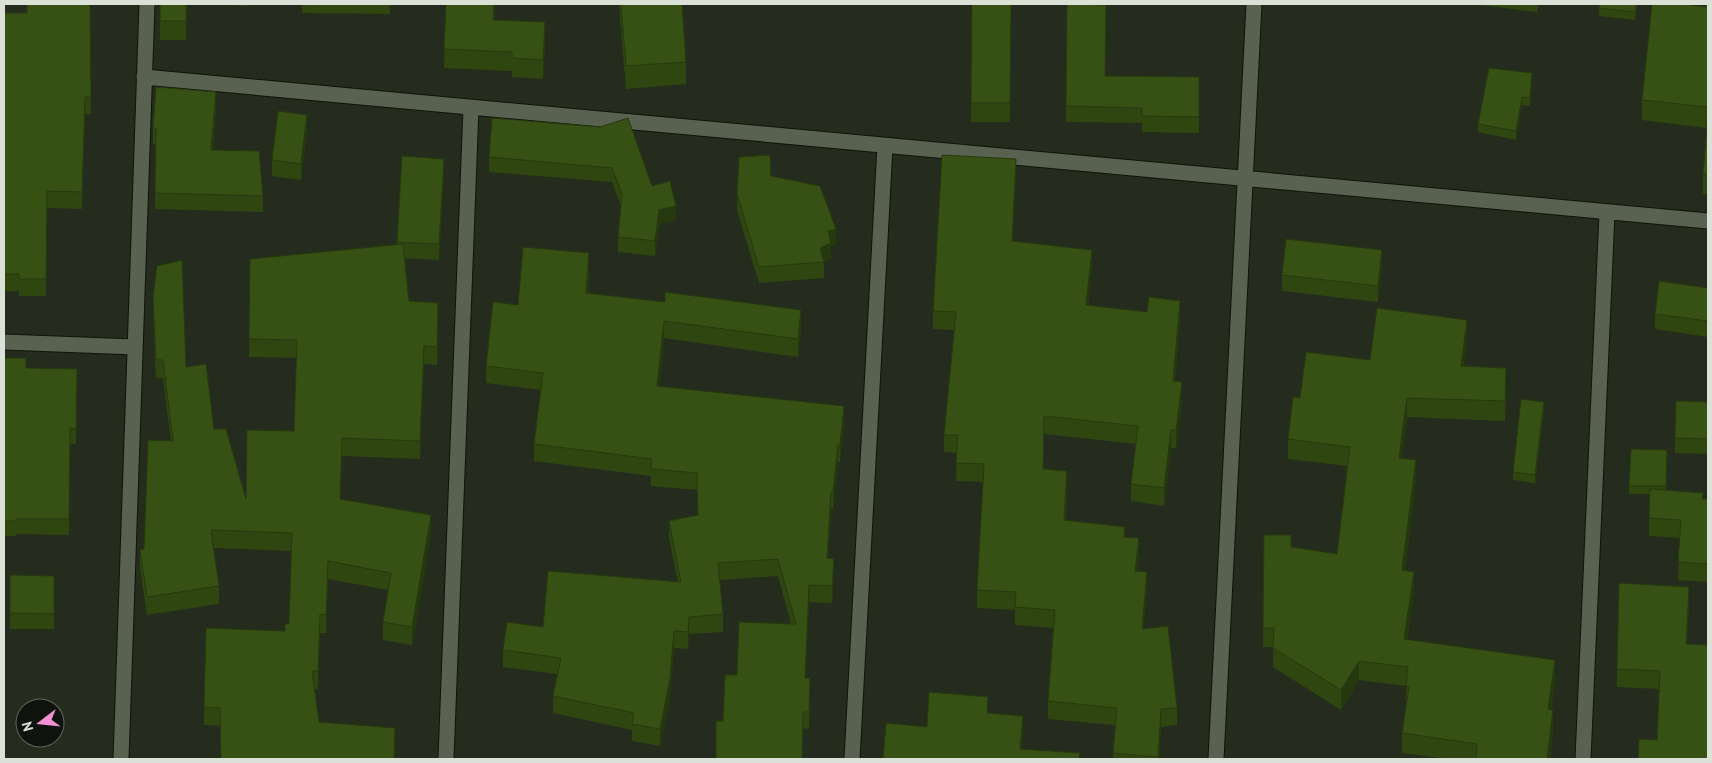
<svg xmlns="http://www.w3.org/2000/svg" width="1712" height="763" font-family="'PT Sans',sans-serif">
	<style>
		.lines { fill: none; stroke-linecap: round; stroke-linejoin: round }
		.street-casing { stroke: #0e1408; stroke-width: 17 }
		.street { stroke: #596151; stroke-width: 15 }
		.wall { fill: #2f4611 }
		.shaded-wall { fill: #26390e }
		.building { fill: #375114; stroke: #26390e }
	</style>
	<rect width="100%" height="100%" fill="#252c1e"/>
	<g class="lines">
		<defs>
			<path id="street" d="M144,77l1564,144
				M4,342l131,5
				M121,759l26,-755
				M446,759l25,-651
				M852,759l33,-613
				M1216,759l38,-755
				M1583,759l24,-546"/>
		</defs>
		<use href="#street" class="street-casing"/>
		<use href="#street" class="street"/>
	</g>
	<path class="wall" d="M90,4l1,110h-6l-3,95 -35,-1 -1,88h-27v-5h-15v-278h23z
		M160,4h27l-1,36h-26z
		M219,4h28v2z
		M302,4h88v10l-88,-1z
		M446,4h49l-1,16 51,21 -2,38 -31,-2v-6l-68,-3z
		M619,4h63l4,58v22l-60,5z
		M972,4h39l-1,118h-39z
		M1067,4l38,72 94,1v56l-57,-1v-9l-76,-1z
		M1472,4h66l-1,8z
		M1599,4h38l-2,16 -36,-4z
		M1690,5l18,2v187h-5v-20l4,-46 -65,-8v-20z
		M1532,82l-2,24 -8,-1 -6,35 -38,-8v-8z
		M216,108l-3,42 50,46v16l-108,-3v-65h-2v-16z
		M600,127l52,59 24,34 -17,4 -4,32 -37,-4v-15l3,-31 -9,-24 -123,-10v-15z
		M307,131l-6,49 -29,-4v-16z
		M402,156l42,19 -5,85 -35,-2 5,43 29,20 -1,44 -13,-1 -4,95 -78,-3 -2,43 91,34 -19,112 -29,-5v-18l5,-32 -60,-11 -2,54h-6l-2,56h-4l5,33 76,24 -1,13h-173l-1,-33 -16,-1v-18l81,-76 4,-7 3,-73 -78,-3 5,38v18l-72,11 -7,-47v-18l4,-1 27,-108 -8,-63h-7l-3,-63v-18l33,70 28,62 32,70 48,-68 3,-73 -48,-1 1,-98 147,-14z
		M771,176l65,69 -5,1v13l-7,3v16l-65,5 -22,-73v-16z
		M1016,177l-4,65 80,25 -4,38 92,14 -5,62 7,19 -6,48h-5l-7,58 -33,-5v-17l5,-40 -92,-10 -1,35 24,20 -1,31 59,17 14,19 -2,15 10,19 -4,39 34,79v17l-16,2 -2,32h-46l2,-34 -67,-6v-18l5,-73 -38,-3v-15l-38,-2v-18l6,-108 -27,-1 1,-28 -13,-1v-17l10,-105 -21,-1v-18z
		M1382,266l-4,36 -96,-11v-16z
		M589,270l-1,23 213,34 -3,30 -134,-19 -5,48 185,37 -4,39h-2l-5,47h-2l-3,49 6,18 -2,27 -23,-1 -4,76 5,17 -1,34 -86,-8 14,-46 54,-51 -13,-48 -58,4 3,34v18l-34,2 -1,15 -14,-1 -4,47 -10,51 -28,-5v-11l-79,-17v-17l4,-22 -54,-7v-17l40,-23 135,-45 -9,-44v-17l29,-6 -1,-25 -46,-4v-10l-117,-15v-17l7,-54 -55,-7v-17l32,-61z
		M1708,288v49l-53,-8v-15z
		M1467,339l-4,28 43,20 -1,34 -98,-4 -5,41 14,21 -11,91 9,21 -7,49 148,40 -4,29 2,20 -3,30h4h-106l-46,-6v-20l4,-27v-20l-47,-6 -18,30 -68,-43v-20h-10l1,-112 27,12 46,7 10,-88 -59,-7v-20l12,-41 70,-38z
		M4,358l22,10 51,1 -1,75h-6l-1,91 -53,-1v2h-12z
		M1708,402v52l-33,-1v-15z
		M1544,411l-9,72 -22,-3v-8z
		M1667,459l-1,31 37,9h5v83l-30,-2 2,-42 -31,-2v-18l1,-24h-21v-8z
		M10,575l44,1v53h-44z
		M1689,605l-2,39 -30,96 2,-51 -42,-2v-18z"/>
	<path class="shaded-wall" d="M545,22v19l-2,38v-19z
		M1532,73v9l-2,24v-8z
		M216,92v16l-5,57v-15z
		M85,97v17l-3,95v-17z
		M1522,97v8l-6,35v-9z
		M307,115v16l-6,49v-16z
		M444,159v16l-5,85v-16z
		M1016,159v18l-4,82v-18z
		M676,206v14l-17,4 -4,32v-15l4,-31z
		M836,229v16l-5,1v13l-7,3 -4,-14 8,-17z
		M1092,250v17l-6,56v-18z
		M1382,250v16l-4,36v-16z
		M589,253v17l-3,40v-17z
		M1180,301v18l-7,80v-18z
		M438,303v18l-1,44v-18z
		M801,310v17l-3,30v-18z
		M1467,320v19l-6,47v-20z
		M664,321v17l-7,65v-17z
		M424,346v18l-4,95v-18z
		M1506,368v19l-1,34v-20z
		M1182,382v18l-6,48v-18z
		M1407,398v19l-8,60v-19z
		M1544,402v9l-9,72v-8z
		M844,406v17l-4,39v-17z
		M1044,416v18l-1,53v-18z
		M1171,430v18l-7,58v-18z
		M342,438v18l-2,61v-18z
		M838,445v17l-5,47v-17z
		M1416,460v19l-14,110v-19z
		M1067,471v18l-3,49v-18z
		M831,492v17l-4,66v-17z
		M431,515v18l-19,112v-18z
		M1139,538v18l-4,33v-18z
		M834,559v17l-2,27v-17z
		M328,561v18l-2,54v-18z
		M1147,572v18l-5,57v-18z
		M1414,572v19l-10,68v-20z
		M809,585v17l-4,93v-17z
		M1689,587v18l-3,57v-18z
		M320,614v19l-2,56v-18z
		M689,617v17l-1,15v-17z
		M674,631v17l-4,47 -10,51v-17z
		M1555,660v20l-7,48v-19z
		M1359,661v19l-18,30v-20z
		M810,678v17l-1,34v-17z
		M1161,709v18l-2,32h-1z
		M1553,710v19l-3,30h-3z
		M1023,716v17l-2,26 -1,-10z"/>
	<path class="building" d="M27,4h63l1,93h-6l-3,95 -35,-1 -1,88h-27v-5h-15v-261h23z
		M160,4h26v17h-26z
		M446,4h48l-1,16 52,2 -2,38 -31,-2v-6l-68,-3z
		M621,4h61l4,58 -60,4z
		M972,4h39l-1,99h-39z
		M1067,4l39,1 -1,71 94,1v40l-57,-1v-8l-76,-2z
		M1599,4h37l-1,8 -36,-4z
		M1652,4h38v1l18,2v100l-66,-7z
		M1489,68l43,5 -2,25 -8,-1 -6,34 -38,-7z
		M156,87l60,5 -5,58 48,1 4,45 -108,-3 1,-64 -3,-1z
		M278,111l29,4 -6,49 -29,-4z
		M1708,114v60h-5z
		M492,118l108,9 28,-9 24,68 18,-5 6,25 -17,4 -4,31 -37,-4 4,-43 -10,-26 -123,-11z
		M770,155l1,21 49,10 16,43 -8,2 3,12 -11,5 4,14 -65,5 -22,-73 2,-37z
		M942,155l74,4 -4,82 80,9 -6,55 61,7 2,-15 31,4 -7,80 9,1 -6,48h-5l-7,58 -33,-4 7,-58 -94,-10 -1,53 24,2 -3,49 61,7 -1,10 15,1 -4,33 12,1 -5,57 26,-3 9,82 -16,1 -3,48 -45,-4 4,-45 -69,-7 7,-91 -40,-3 1,-15 -39,-2 7,-126 -28,-1 2,-28h-14l12,-123 -23,-1z
		M402,156l42,3 -5,85 -42,-2z
		M1286,239l96,11 -4,36 -96,-11z
		M403,244l6,57 29,2 -1,44 -13,-1 -4,95 -78,-3 -2,61 91,16 -19,112 -29,-5 8,-49 -63,-12 -2,54 -6,-1 -2,57h-6l7,51 76,6 -1,31h-173l-1,-51 -16,-1 2,-79 79,3v-7h4l3,-91 -81,-3 8,56 -72,11 -7,-47 4,-1 4,-109 25,1 -10,-81h-7l-3,-63 4,-31 25,-6 4,107 20,-3 8,65h12l20,70 1,-69 47,1 3,-91 -48,-1 1,-80z
		M523,247l66,6 -3,40 79,9v-10l136,18 -3,29 -134,-18 -7,65 187,20 -4,39h-2l-5,47h-2l-4,66 7,1 -2,27 -23,-1 -4,93h5l-1,34h-6l-1,47h-86v-38h7l2,-46h12l2,-53 57,2 -18,-65 -60,4 5,51 -34,3 -1,15 -14,-1 -4,47 -10,51 -28,-5 2,-11 -81,-17 8,-38 -58,-8 4,-28 36,5 5,-56 133,11 -12,-61 29,-6 -1,-42 -46,-4 1,-10 -118,-15 9,-71 -57,-7 7,-64 25,3z
		M1659,281l49,7v33l-53,-7z
		M1377,308l90,12 -6,46 45,2 -1,33 -98,-3 -8,60 17,2 -14,110 12,2 -10,67 151,21 -7,49 5,1 -6,49h7h-78l1,-15 -75,-11 7,-46 -3,-1 2,-19 -49,-6 -18,29 -68,-42 1,-20h-11l1,-93h27v12l46,7 13,-107 -62,-8 5,-42 7,1 6,-46 64,8z
		M4,358h22v10l51,1 -1,60 -6,-1 -1,91h-53v2h-12z
		M1521,399l23,3 -9,73 -22,-3z
		M1676,401l32,1v37l-33,-1z
		M1631,449l36,1 -1,36h-37z
		M1650,489l53,4 -1,6h6v65l-30,-2 3,-42 -32,-2z
		M10,575l44,1v38l-44,-1z
		M1619,583l70,4 -3,57 22,1v114h-70l1,-20 18,1 3,-69 -43,-2z
		M929,692l59,5 -1,16 36,3 -3,33 60,4 -1,6h-196l3,-36 41,4z"/>
	<rect width="1712" height="763" fill="none" stroke="#dce1d8" stroke-width="10"/>
	<g transform="translate(40 723) rotate(254)"><circle r="24" fill="#10130d" stroke="#62655e"/>
	<path d="M0-4L9 19L0 12L-9 19Z" fill="#f391d5"/>
	<text y="-8" font-size="14" font-weight="bold" text-anchor="middle" fill="#dce1d8">N</text>
	</g>
</svg>
